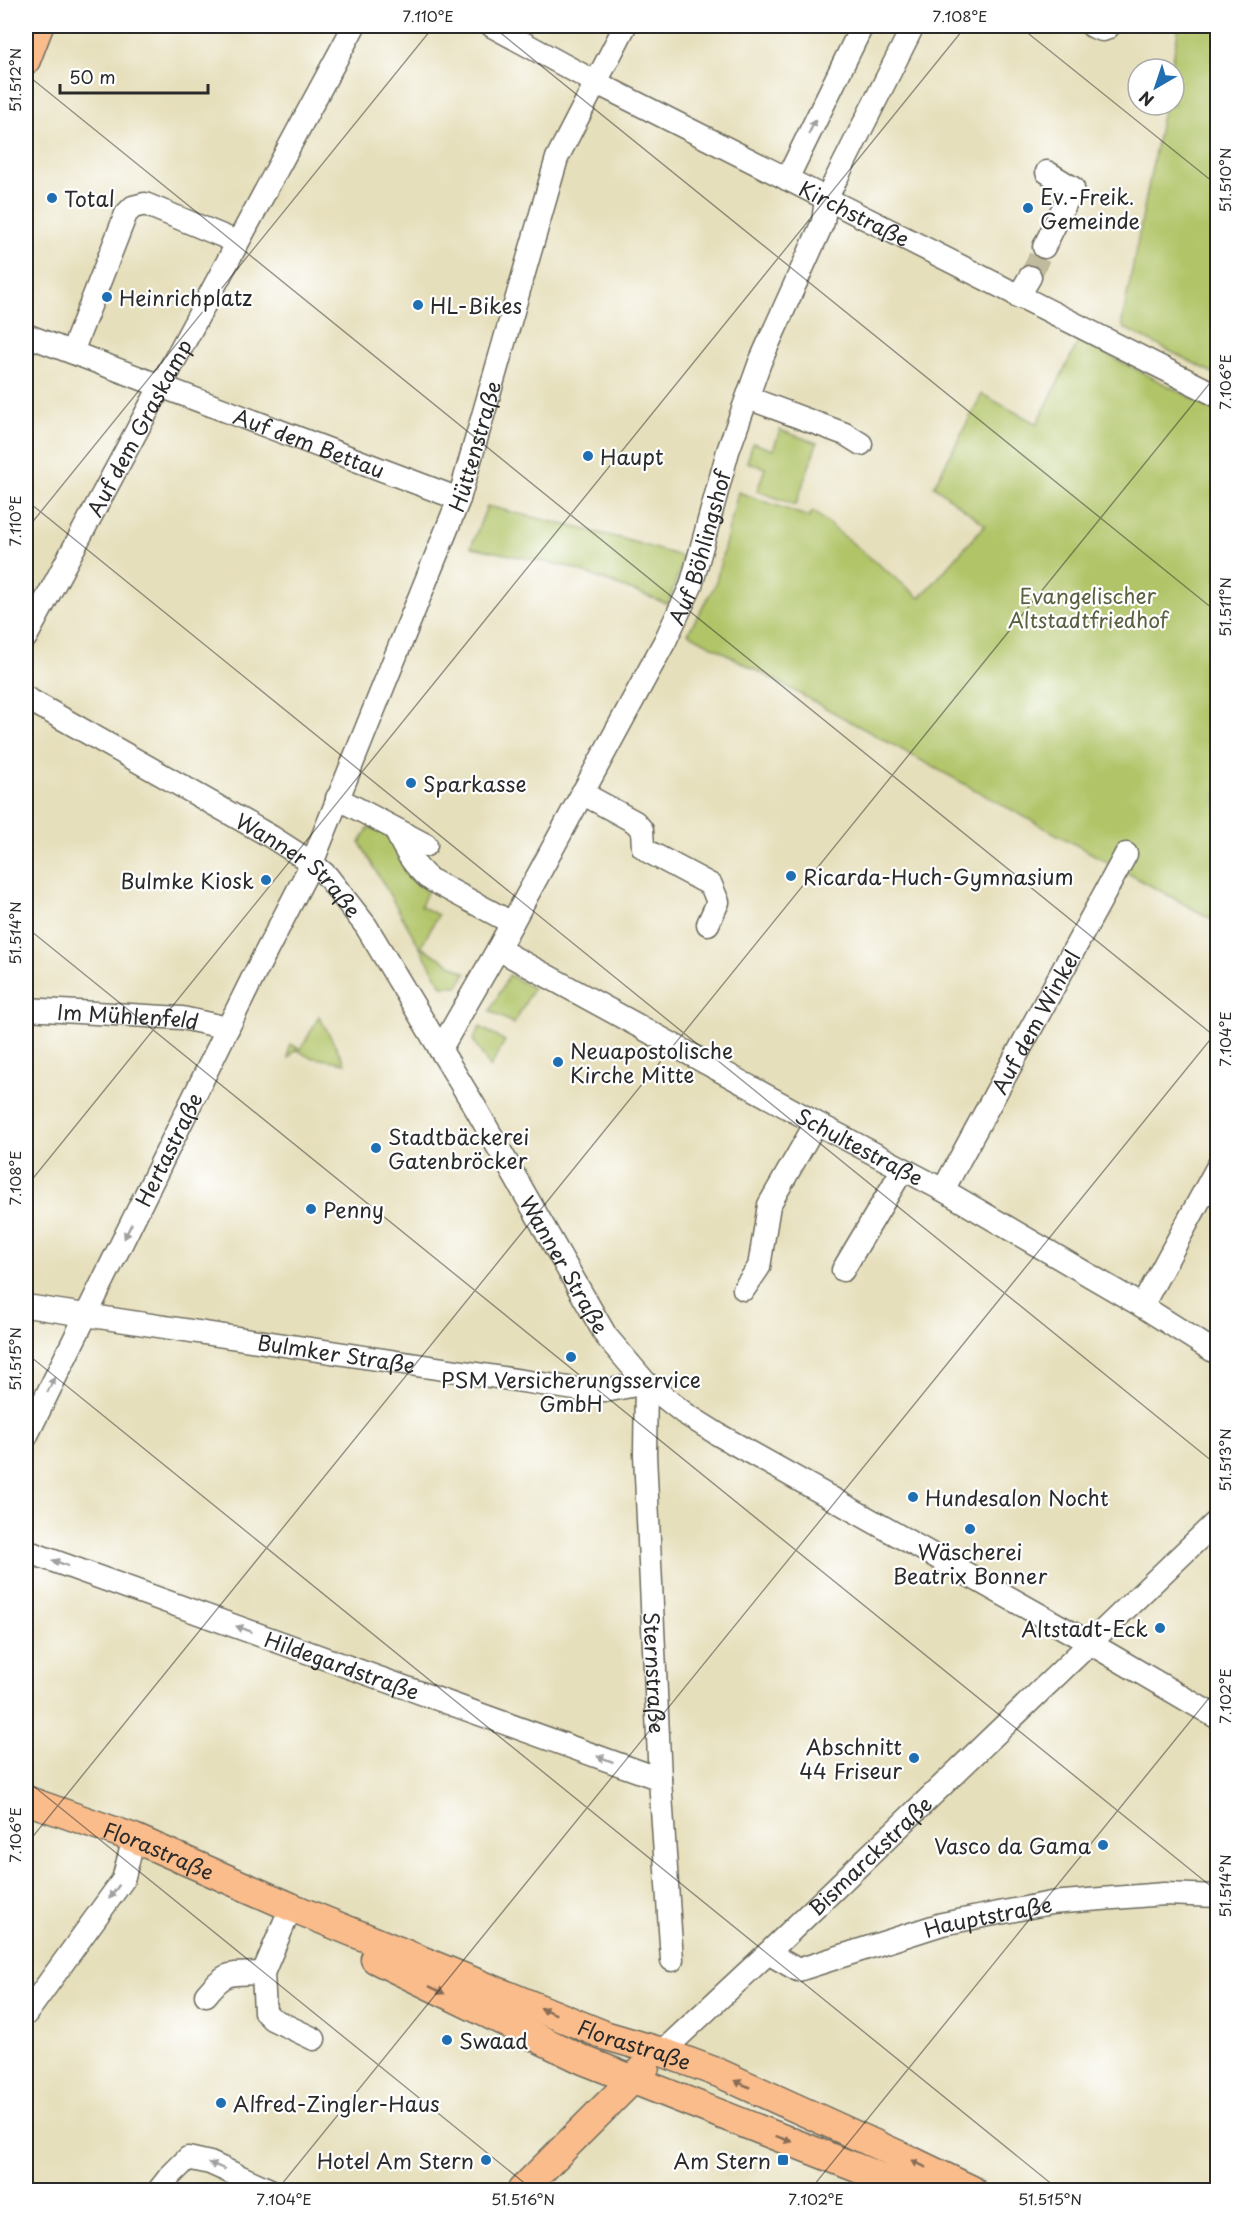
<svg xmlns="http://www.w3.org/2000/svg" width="1243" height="2216" font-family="'Playpen Sans',sans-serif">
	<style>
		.green { fill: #b1c468; stroke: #6e784a; stroke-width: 1.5 }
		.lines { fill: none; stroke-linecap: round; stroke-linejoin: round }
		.minor-tunnel { stroke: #c1bb9e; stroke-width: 22; stroke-dasharray: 22 11; stroke-linecap: butt }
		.minor-casing { stroke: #6c6a5d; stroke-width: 25 }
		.major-casing { stroke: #6c6a5d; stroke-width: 31 }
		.minor { stroke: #fff; stroke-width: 22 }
		.major { stroke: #fabc8b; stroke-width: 28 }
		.oneway { fill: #a0a0a0 }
		.oneway2 { fill: #886c56 }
		.ticks { fill: none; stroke: #2b2b2b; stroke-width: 1.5; stroke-opacity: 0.45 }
		.poi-dot { fill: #1f6fb2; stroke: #fff; stroke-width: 2 }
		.labels { text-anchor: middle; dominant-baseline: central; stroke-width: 4.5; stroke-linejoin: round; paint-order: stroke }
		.poi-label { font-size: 21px; fill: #2b2b2b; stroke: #fff; text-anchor: start }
		.street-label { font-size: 21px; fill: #2b2b2b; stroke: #fff }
		.park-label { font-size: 21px; fill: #5a6140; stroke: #fff }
		.neatline { fill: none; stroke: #2b2b2b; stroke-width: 2 }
		.ticks-label { font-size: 15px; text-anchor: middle; fill: #2b2b2b }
	</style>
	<rect width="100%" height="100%" fill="#fff"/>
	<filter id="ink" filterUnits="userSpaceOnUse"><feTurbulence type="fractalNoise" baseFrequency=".0167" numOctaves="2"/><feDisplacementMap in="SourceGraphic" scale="12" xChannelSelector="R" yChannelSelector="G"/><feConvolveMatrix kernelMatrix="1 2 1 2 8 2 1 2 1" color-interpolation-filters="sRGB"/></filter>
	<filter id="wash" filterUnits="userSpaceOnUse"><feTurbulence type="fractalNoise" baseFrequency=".008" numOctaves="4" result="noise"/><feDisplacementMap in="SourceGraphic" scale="24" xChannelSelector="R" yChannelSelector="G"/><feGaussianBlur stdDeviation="1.35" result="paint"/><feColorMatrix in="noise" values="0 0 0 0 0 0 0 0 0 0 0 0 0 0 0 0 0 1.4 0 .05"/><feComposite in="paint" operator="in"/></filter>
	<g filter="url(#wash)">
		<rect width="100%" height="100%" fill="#e6dfbb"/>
		<path class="green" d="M1179,26h38v349l-93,-47 -2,-6 42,-217h10v-36h-3z
			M1079,340l138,71v511l-529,-289 27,-48 23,-93 71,25 4,-6 107,87 65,-73 -51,-39 48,-92 55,30z
			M780,430l37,13 -21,62 -39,-14 8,-23 -18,-6 6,-19 20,7z
			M487,506l133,32 64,19 -16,47 -99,-37 -98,-20z
			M369,827l16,6 10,14 9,21 23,24 -6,14 17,9 -17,32 45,26 -8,13h-16l-82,-143z
			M509,975l24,13 -19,36 -24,-13z
			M319,1016l26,47 -36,-6 -13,-8 -7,9h-1l2,-14 11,5z
			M480,1027l25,14 -15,27 -17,-28z"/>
	</g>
	<g filter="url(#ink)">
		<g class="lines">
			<path class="minor-tunnel" d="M1030,277l14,-30"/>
			<defs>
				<g id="minor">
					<path id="s1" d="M492,26l103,56 623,314"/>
					<path d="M1092,26c7,3 11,7 17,0"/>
					<path d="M787,179l75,-153"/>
					<path d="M1044,247l29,-59 -26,-16"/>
					<path d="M1018,297l12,-20"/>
					<path id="s2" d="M26,335l433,164"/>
					<path d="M72,352l54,-138 7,-7 12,-3 92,38"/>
					<path d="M748,398l97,36 16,10"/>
					<path id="s3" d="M26,637l328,-611"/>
					<path id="s4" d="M26,698l244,138 42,27 15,13 39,50 109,181 131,229 40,47 38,30 35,22 369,207 130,76"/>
					<path d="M582,793l53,29 7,8 1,17 6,5 62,33 7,17 -10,22"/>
					<path d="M337,798l89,47"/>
					<path d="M395,829c8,19 17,35 33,49"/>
					<path d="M433,881l79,42"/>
					<path id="s5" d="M498,949l318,174 127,67 199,116 76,48"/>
					<path id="s6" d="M26,1009l156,9 46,10"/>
					<path id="s7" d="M440,1050l58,-101 167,-308 26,-55 37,-135 32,-89 63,-140 3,-23 87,-173"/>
					<path id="s8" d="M943,1190l183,-336"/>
					<path d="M843,1270l60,-101"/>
					<path d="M744,1289l15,-22 10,-62 47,-82"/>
					<path id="s9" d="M26,1306l556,84h28l36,-7"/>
					<path d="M1142,1306l76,-140"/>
					<path id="s10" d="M646,1383l-1,71 15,325 12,181"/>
					<path id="s11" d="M26,1437l227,-460 59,-114 147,-364 98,-341 68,-132"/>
					<path id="s12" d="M26,1551l634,228"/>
					<path d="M291,1907l-28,66 2,39 7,7 42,20"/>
					<path id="s13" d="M768,1953l30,17 144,-46 109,-21 113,-9 54,2"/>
					<path d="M206,1995c22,-27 25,-20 57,-22"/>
					<path d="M26,2014l97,-134 11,-42"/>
					<path id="s14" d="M662,2052l106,-99 450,-433"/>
					<path d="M159,2190l11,-14 18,-18 22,5 60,27"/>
				</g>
				<g id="major">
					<path d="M26,60l13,-34"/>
					<path id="s15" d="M26,1800l108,38 157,69 316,129 55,16 57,21 193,88 60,29"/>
					<path d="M375,1959l208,101 330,130"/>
					<path d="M522,2190l123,-123"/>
				</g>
			</defs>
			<use href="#minor" class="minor-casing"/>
			<use href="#major" class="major-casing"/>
			<use href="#minor" class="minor"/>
			<use href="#major" class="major"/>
		</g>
		<defs><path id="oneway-solid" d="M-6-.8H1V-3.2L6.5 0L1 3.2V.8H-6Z" transform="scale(1.5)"/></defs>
		<g class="oneway">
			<use href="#oneway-solid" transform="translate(812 127) rotate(-64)"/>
			<use href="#oneway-solid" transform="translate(128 1231) rotate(116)"/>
			<use href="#oneway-solid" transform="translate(51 1385) rotate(-64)"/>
			<use href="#oneway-solid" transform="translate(60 1563) rotate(-160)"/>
			<use href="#oneway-solid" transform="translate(244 1629) rotate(-160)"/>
			<use href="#oneway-solid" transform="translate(605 1759) rotate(-160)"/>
			<use href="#oneway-solid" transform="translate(114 1892) rotate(126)"/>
			<use href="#oneway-solid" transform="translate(217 2166) rotate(-157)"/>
		</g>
		<g class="oneway2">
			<use href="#oneway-solid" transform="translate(437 1990) rotate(26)"/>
			<use href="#oneway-solid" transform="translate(548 2011) rotate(-158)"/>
			<use href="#oneway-solid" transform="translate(742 2084) rotate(-156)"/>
			<use href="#oneway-solid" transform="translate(784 2139) rotate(21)"/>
			<use href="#oneway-solid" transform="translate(919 2164) rotate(-154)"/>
		</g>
	</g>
	<path class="ticks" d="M492,26l726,587M1019,26l199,160M26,74l1192,965M26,500l1192,966M26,530l408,-504M26,927l1192,965M26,1187l940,-1161M26,1353l1033,837M26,1780l507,410M26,1845l1192,-1472M277,2190l941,-1160M810,2190l408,-503"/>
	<g class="poi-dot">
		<circle cx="52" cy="198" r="6"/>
		<circle cx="1028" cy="208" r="6"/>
		<circle cx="107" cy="297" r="6"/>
		<circle cx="418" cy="305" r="6"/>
		<circle cx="588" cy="456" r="6"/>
		<circle cx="411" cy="783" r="6"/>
		<circle cx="791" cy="876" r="6"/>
		<circle cx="266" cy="880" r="6"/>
		<circle cx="558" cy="1062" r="6"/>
		<circle cx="376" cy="1148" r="6"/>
		<circle cx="311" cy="1209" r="6"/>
		<circle cx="571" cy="1357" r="6"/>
		<circle cx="913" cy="1497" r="6"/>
		<circle cx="970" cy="1529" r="6"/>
		<circle cx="1160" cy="1628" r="6"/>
		<circle cx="914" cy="1758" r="6"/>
		<circle cx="1103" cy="1845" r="6"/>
		<circle cx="447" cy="2040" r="6"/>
		<circle cx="221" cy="2103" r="6"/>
		<circle cx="486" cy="2160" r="6"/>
		<rect x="777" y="2154" width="12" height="12" rx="3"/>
	</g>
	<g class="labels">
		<g class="poi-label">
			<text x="1040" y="196">Ev.-Freik.<tspan x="1040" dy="24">Gemeinde</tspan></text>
			<text x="64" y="198">Total</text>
			<text x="119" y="297">Heinrichplatz</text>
			<text x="430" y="305">HL-Bikes</text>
			<text x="600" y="456">Haupt</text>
			<text x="423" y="783">Sparkasse</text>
			<text x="803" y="876">Ricarda-Huch-Gymnasium</text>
			<text x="254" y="880" text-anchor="end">Bulmke Kiosk</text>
			<text x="570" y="1050">Neuapostolische<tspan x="570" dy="24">Kirche Mitte</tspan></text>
			<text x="388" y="1136">Stadtbäckerei<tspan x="388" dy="24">Gatenbröcker</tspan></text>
			<text x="323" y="1209">Penny</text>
			<text x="571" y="1379" text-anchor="middle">PSM Versicherungsservice<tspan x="571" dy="24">GmbH</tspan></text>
			<text x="925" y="1497">Hundesalon Nocht</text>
			<text x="970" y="1551" text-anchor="middle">Wäscherei<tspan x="970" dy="24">Beatrix Bonner</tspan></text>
			<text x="1148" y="1628" text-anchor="end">Altstadt-Eck</text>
			<text x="902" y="1746" text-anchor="end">Abschnitt<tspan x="902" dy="24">44 Friseur</tspan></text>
			<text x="1091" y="1845" text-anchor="end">Vasco da Gama</text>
			<text x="459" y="2040">Swaad</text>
			<text x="233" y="2103">Alfred-Zingler-Haus</text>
			<text x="474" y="2160" text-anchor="end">Hotel Am Stern</text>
			<text x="771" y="2160" text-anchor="end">Am Stern</text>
		</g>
		<g class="street-label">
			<text stroke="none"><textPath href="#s1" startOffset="408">Kirchstraße</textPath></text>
			<text stroke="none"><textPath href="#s3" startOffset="238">Auf dem Graskamp</textPath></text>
			<text stroke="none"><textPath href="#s2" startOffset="303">Auf dem Bettau</textPath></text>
			<text stroke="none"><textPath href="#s11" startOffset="1089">Hüttenstraße</textPath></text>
			<text stroke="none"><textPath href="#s7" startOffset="567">Auf Böhlingshof</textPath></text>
			<text stroke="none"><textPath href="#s4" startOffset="321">Wanner Straße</textPath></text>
			<text stroke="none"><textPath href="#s6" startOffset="102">Im Mühlenfeld</textPath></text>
			<text stroke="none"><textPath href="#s8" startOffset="192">Auf dem Winkel</textPath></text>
			<text stroke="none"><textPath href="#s5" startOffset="412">Schultestraße</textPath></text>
			<text stroke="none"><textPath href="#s11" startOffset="321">Hertastraße</textPath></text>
			<text stroke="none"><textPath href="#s4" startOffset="806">Wanner Straße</textPath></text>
			<text stroke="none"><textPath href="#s9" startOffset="314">Bulmker Straße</textPath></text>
			<text stroke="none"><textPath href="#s12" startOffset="336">Hildegardstraße</textPath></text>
			<text stroke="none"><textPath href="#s10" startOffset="290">Sternstraße</textPath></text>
			<text stroke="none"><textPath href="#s15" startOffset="142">Florastraße</textPath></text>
			<text stroke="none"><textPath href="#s14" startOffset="286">Bismarckstraße</textPath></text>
			<text stroke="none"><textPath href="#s13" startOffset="232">Hauptstraße</textPath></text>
			<text stroke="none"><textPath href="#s15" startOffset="656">Florastraße</textPath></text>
		</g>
		<g class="park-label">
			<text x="1088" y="595">Evangelischer<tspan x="1088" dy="24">Altstadtfriedhof</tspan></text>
		</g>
	</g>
	<rect width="1243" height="2216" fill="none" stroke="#fff" stroke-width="66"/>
	<g transform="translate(1156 87) rotate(219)"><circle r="28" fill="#ffffff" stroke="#aaaaaa" stroke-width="1.5"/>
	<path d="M0-4.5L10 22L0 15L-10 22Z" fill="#1f6fb2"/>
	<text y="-9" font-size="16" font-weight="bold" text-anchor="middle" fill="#2b2b2b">N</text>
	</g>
	<path d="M60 84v9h148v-9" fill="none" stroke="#2b2b2b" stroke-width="3"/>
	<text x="69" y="84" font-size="18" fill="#2b2b2b" stroke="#ffffff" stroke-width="4.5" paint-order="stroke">50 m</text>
	<rect x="33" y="33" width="1177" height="2150" class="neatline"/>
	<g class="ticks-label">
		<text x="428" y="22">7.110°E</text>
		<text x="960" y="22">7.108°E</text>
		<text transform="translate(16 80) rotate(-90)" y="5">51.512°N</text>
		<text transform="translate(1226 180) rotate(-90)" y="5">51.510°N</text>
		<text transform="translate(1226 382) rotate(-90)" y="5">7.106°E</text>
		<text transform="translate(16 521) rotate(-90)" y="5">7.110°E</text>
		<text transform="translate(1226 607) rotate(-90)" y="5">51.511°N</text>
		<text transform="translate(16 933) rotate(-90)" y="5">51.514°N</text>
		<text transform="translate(1226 1039) rotate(-90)" y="5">7.104°E</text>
		<text transform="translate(16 1178) rotate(-90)" y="5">7.108°E</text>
		<text transform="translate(16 1359) rotate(-90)" y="5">51.515°N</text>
		<text transform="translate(1226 1460) rotate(-90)" y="5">51.513°N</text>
		<text transform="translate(1226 1696) rotate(-90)" y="5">7.102°E</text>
		<text transform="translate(16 1835) rotate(-90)" y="5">7.106°E</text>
		<text transform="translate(1226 1886) rotate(-90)" y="5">51.514°N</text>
		<text x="284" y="2205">7.104°E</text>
		<text x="523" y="2205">51.516°N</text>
		<text x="816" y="2205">7.102°E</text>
		<text x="1050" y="2205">51.515°N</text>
	</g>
</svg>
